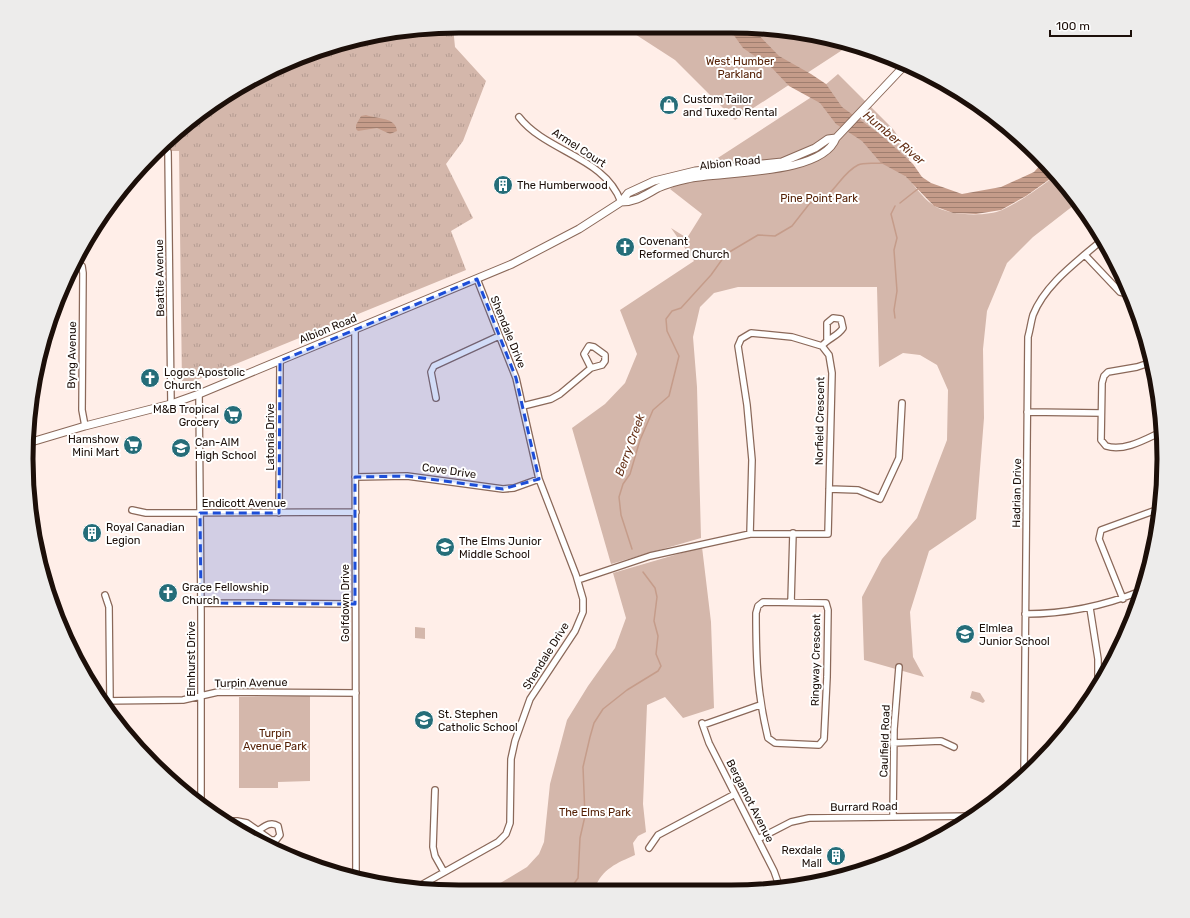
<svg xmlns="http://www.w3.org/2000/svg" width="1190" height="918" font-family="Rubik,sans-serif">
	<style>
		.grass { fill: url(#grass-tufts) }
		.park { fill: #d4b7ab }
		.water { fill: url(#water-rules) }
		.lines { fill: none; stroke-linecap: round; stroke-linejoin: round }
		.stream { stroke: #c59c8a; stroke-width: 1.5 }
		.street-casing { stroke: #8a6859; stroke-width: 8 }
		.secondary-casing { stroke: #8a6859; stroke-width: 9 }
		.street { stroke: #fff; stroke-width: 5.5 }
		.secondary { stroke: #fff; stroke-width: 7 }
		.marked { fill: #1d4ed8; fill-opacity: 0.2; stroke: #1d4ed8; stroke-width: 3; stroke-dasharray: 8 5; stroke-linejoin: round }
		.labels { text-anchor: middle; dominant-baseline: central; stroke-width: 4; stroke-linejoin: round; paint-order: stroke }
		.park-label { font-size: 11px; fill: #542005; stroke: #fff }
		.poi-label { font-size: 11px; fill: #1c0f09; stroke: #fff; text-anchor: start }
		.street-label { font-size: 11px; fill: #1c0f09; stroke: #fff }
		.water-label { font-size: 12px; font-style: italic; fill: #653016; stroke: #fff }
		.rim { fill: none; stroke: #1c0f09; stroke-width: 5 }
	</style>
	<defs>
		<pattern id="grass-tufts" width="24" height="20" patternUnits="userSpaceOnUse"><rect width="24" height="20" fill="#d4b7ab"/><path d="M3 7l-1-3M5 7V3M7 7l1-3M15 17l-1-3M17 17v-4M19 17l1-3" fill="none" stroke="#b59c92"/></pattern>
		<pattern id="water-rules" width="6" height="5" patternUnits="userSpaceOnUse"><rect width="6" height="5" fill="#c59c8a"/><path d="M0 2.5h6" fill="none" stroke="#9f7e6f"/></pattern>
	</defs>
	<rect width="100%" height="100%" fill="#ffeee8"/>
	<path class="grass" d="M453,27l2,20 31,34 -23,60 -17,23 27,54 -22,13 15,39 -284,116 -3,-235h-23l86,-67 105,-43z"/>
	<path class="park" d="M624,27h135l91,18 -115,75 -60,-60z
		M838,74l55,55 17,25 -5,22c10,9 17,22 28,29 15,11 53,12 69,5 19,-9 39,-23 55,-36l21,28 -45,35 -26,26 -20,48 -4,38 1,69 -8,101 -47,32 -19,61 3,45 11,20 -60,-17 -2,-63 20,-38 35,-41 30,-78 1,-50 -11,-25 -17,-10 -17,-2 -24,14 -2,-80h-139l-24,6 -14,14 -7,30 4,50 4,151 -90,26 -39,-136 33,-24 20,-21 12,-29 -17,-44 74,-49 -23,-33 16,10 15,-24 -32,-25 140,-91z
		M702,547l9,75 3,86 -31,10 -18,-21 -18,8 -4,99 3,28 -8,4 -5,7 2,12c-18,8 -33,14 -40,33h-103l35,-21 12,-13 5,-12 6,-58 17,-64 21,-34 27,-38 11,-30 -13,-45z
		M415,627l10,1v11l-10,-1z
		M972,691l8,2 5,8 -2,2 -13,-5z
		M310,696v85l-32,1v6h-39v-91z"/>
	<path class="water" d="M728,27h23l28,29 32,18 15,10 16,23 39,28 32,29 9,13 9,6 31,11 39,-7 33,-15 10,-11 13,13 -31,22 -25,14 -25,4 -23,-1 -19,-7 -29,-30 -24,-13 -19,-22 -26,-17 -16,-21 -31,-17 -17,-18 -29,-20z
		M366,115c11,4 30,2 31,16l-7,3 -13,-6 -19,3 -2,-2v-4l5,-9z"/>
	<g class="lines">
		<path class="stream" d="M900,203l19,-15
			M895,318l-1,-8 3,-19 -3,-41 3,-12 -6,-24 4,-8
			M632,549l-11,-34 -2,-18 4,-13 7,-10 10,-34 13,-30 16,-14 10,-40 -12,-25 -1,-12 6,-8 9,-3 30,-33 15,-21 32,-19 17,1 17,-10 18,-23c25,-4 28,-28 48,-38 6,-3 17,-1 24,-2
			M571,888l7,-10 2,-40 5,-22 -2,-49 7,-30 4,-14 9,-14 24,-19 31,-19 3,-5 -5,-12 2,-18 -4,-15 3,-24 -2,-9 -12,-16"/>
		<defs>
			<path id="street" d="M519,117c27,35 86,40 102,85
				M168,152l3,252
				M1085,255l35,37 12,3
				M76,262l6,4 1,7 -1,137 3,16
				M355,330l1,547
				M822,346c6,-8 15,-9 21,-18l-2,-9 -8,-1 -6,5v16
				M1152,362l-15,5 -29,5 -4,4 -2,7 -1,57 5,6c18,6 40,-7 55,-14
				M199,394l2,219v192
				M436,398l-5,-26 3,-6 65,-30
				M523,406l28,-7 9,-5 31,-26 11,-3 3,-4v-6l-11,-8 -5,-1 -5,8 7,14
				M1027,412l74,1
				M355,477l52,-1 96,13 11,-1 25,-9
				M29,478l1,-49
				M829,489l29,1 22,9 19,-41 3,-55
				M132,510l14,3 210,-1
				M279,513l1,-152
				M578,580l72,-24 100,-22h78l4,-161 -3,-18 -7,-9 -30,-9 -41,-4 -10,6 -3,7 9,59 5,55 -2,74
				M105,595l4,12 1,94
				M1123,599l-24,-60 2,-9 58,-21
				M763,602l63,1 2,7 -1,67 -3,62 -5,6 -44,-2 -7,-5c-11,-45 -12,-79 -12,-125l2,-7z
				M791,602l2,-69
				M201,603l154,1
				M1090,608l8,51v27
				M1025,614c41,0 79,-8 116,-23
				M100,701l83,-1 35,-8 138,1
				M702,723l7,20 65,128 6,17
				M703,725l57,-20
				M893,743l48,-2 13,6
				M1024,776l4,-439c2,-7 3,-15 5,-22 12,-31 45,-54 69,-75
				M435,790l-2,57 2,9 9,16
				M893,817l1,-88 5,-62
				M223,821h14l10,2 24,17h5l4,-5 -2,-9c-7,-5 -13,0 -19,4
				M758,839l33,-17 18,-4 166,-2
				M649,848l9,-13 77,-41
				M416,888l82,-46 8,-8 4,-11 1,-64 4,-18 15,-42 45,-68 8,-19v-13l-7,-24 -37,-96 -23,-101 -39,-99"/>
			<path id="secondary" d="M621,202c15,0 24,-7 37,-14 9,-4 19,-7 29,-9 34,-8 135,-3 149,-41l70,-74
				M28,443l57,-17 86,-22 28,-10 313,-130 67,-35 42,-27 7,-9 26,-12 41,-10 87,-9 33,-14 13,-9 8,-1"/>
		</defs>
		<use href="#street" class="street-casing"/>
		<use href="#secondary" class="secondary-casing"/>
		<use href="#street" class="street"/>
		<use href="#secondary" class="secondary"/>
	</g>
	<path class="marked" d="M477,279l39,99 23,101 -36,10 -96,-13 -52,1v127l-154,-1 -1,-90h79l1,-152z"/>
	<defs>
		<symbol id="shop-disc" viewBox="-11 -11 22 22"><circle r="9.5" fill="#256d79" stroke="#fff"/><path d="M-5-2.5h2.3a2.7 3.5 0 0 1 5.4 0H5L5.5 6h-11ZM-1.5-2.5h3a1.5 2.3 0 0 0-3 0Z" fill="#fff"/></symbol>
		<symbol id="building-disc" viewBox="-11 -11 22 22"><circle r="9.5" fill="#256d79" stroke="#fff"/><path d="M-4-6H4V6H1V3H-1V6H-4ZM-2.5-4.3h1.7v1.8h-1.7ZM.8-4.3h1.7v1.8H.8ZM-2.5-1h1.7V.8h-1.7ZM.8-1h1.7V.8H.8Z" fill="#fff"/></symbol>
		<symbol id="church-disc" viewBox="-11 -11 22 22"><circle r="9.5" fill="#256d79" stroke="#fff"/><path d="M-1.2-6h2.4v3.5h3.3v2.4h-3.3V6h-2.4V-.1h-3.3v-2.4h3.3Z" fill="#fff"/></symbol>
		<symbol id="supermarket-disc" viewBox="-11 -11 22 22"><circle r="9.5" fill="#256d79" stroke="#fff"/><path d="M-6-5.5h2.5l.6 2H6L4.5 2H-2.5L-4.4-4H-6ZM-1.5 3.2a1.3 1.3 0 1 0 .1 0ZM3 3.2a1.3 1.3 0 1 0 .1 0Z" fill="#fff"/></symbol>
		<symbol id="school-disc" viewBox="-11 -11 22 22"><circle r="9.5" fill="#256d79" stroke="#fff"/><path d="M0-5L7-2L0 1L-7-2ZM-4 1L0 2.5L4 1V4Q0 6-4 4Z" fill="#fff"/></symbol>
	</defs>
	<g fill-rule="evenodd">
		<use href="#shop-disc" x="658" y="94" width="22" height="22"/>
		<use href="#building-disc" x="492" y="174" width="22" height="22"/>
		<use href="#church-disc" x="614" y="236" width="22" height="22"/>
		<use href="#church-disc" x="139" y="367" width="22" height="22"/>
		<use href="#supermarket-disc" x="222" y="404" width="22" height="22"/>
		<use href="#supermarket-disc" x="122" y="434" width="22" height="22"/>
		<use href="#school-disc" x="170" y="437" width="22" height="22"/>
		<use href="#building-disc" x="81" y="522" width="22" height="22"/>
		<use href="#school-disc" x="434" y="536" width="22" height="22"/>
		<use href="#church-disc" x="157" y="582" width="22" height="22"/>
		<use href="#school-disc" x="954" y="623" width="22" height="22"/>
		<use href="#school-disc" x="413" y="709" width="22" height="22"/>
		<use href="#building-disc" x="825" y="845" width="22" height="22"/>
	</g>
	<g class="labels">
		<g class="park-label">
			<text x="740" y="61">West Humber<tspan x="740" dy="13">Parkland</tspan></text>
			<text x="819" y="198">Pine Point Park</text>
			<text x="275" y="733">Turpin<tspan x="275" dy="13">Avenue Park</tspan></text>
			<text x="595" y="812">The Elms Park</text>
		</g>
		<g class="poi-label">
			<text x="683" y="99">Custom Tailor<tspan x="683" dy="13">and Tuxedo Rental</tspan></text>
			<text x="517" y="185">The Humberwood</text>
			<text x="639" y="241">Covenant<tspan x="639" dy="13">Reformed Church</tspan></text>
			<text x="164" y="372">Logos Apostolic<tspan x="164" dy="13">Church</tspan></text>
			<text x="219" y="409" text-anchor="end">M&amp;B Tropical<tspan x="219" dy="13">Grocery</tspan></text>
			<text x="119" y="439" text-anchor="end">Hamshow<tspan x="119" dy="13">Mini Mart</tspan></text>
			<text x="195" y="442">Can-AIM<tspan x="195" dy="13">High School</tspan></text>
			<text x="106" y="527">Royal Canadian<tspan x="106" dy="13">Legion</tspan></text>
			<text x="459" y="541">The Elms Junior<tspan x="459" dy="13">Middle School</tspan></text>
			<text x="182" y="587">Grace Fellowship<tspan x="182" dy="13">Church</tspan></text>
			<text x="979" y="628">Elmlea<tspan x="979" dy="13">Junior School</tspan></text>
			<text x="438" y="714">St. Stephen<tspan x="438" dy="13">Catholic School</tspan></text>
			<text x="822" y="850" text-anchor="end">Rexdale<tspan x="822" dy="13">Mall</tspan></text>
		</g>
		<g class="street-label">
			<text transform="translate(579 148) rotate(33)">Armel Court</text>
			<text transform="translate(730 163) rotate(-6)">Albion Road</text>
			<text transform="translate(160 278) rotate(-91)">Beattie Avenue</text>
			<text transform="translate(328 329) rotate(-22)">Albion Road</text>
			<text transform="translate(508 332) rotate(68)">Shendale Drive</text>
			<text transform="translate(72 355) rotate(-89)">Byng Avenue</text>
			<text transform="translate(820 421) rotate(-89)">Norfield Crescent</text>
			<text transform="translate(270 437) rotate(-90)">Latonia Drive</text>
			<text transform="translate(449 471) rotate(8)">Cove Drive</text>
			<text transform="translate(1017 493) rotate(-89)">Hadrian Drive</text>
			<text x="244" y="503">Endicott Avenue</text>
			<text transform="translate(345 603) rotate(-90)">Golfdown Drive</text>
			<text transform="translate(546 656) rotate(-58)">Shendale Drive</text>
			<text transform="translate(191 659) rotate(-90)">Elmhurst Drive</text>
			<text transform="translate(816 660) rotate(-89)">Ringway Crescent</text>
			<text transform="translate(251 683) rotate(-1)">Turpin Avenue</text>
			<text transform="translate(885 741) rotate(-88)">Caulfield Road</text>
			<text transform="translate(750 801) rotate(63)">Bergamot Avenue</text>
			<text transform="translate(864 807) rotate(-1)">Burrard Road</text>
		</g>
		<g class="water-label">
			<text transform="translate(894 138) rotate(40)">Humber River</text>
			<text transform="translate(630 445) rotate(-70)">Berry Creek</text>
		</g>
	</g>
	<path d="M0 0H1190V918H0ZM459 33H731A426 426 0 0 1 1157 459V459A426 426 0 0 1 731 885H459A426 426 0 0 1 33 459V459A426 426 0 0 1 459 33Z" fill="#edeceb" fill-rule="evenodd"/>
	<path class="rim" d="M459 33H731A426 426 0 0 1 1157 459V459A426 426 0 0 1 731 885H459A426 426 0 0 1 33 459V459A426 426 0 0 1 459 33Z"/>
	<path d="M1050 30v6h81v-6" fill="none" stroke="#1c0f09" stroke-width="2"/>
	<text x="1056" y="30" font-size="12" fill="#1c0f09" stroke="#ffffff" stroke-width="3" paint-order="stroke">100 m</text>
</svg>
